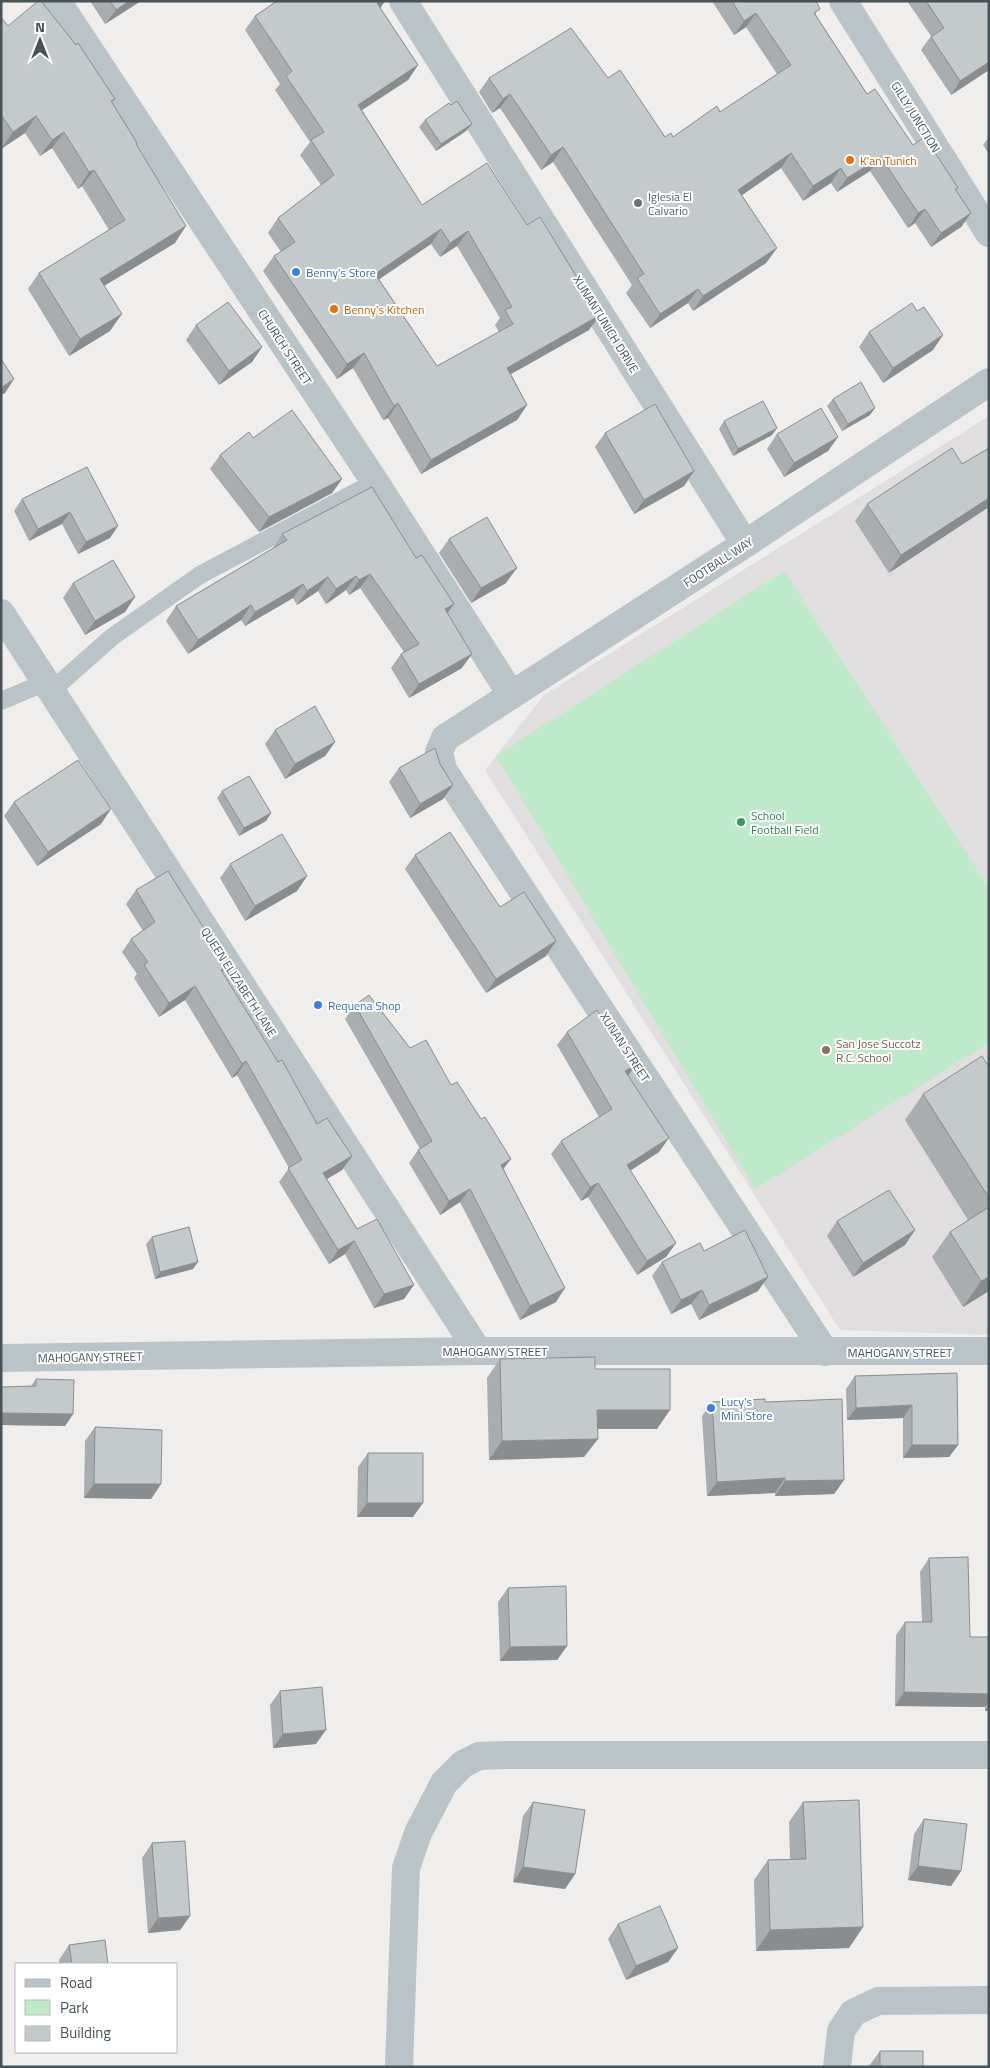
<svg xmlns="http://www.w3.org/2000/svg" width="990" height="2068" font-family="'Titillium Web',sans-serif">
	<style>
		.education { fill: #e0dedf }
		.green { fill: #bfeac9 }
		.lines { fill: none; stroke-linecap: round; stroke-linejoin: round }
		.service { stroke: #bac4c8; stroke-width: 18 }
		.minor { stroke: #bac4c8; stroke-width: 28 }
		.tertiary { stroke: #bac4c8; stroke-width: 28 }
		.wall { fill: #a9adaf; fill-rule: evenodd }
		.shaded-wall { fill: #898d8f }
		.building { fill: #c4c9cc; stroke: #898d8f; fill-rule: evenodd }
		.food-dot { fill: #e8710a; stroke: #fff; stroke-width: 2 }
		.worship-dot { fill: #6b7280; stroke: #fff; stroke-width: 2 }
		.shop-dot { fill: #3f7fe0; stroke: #fff; stroke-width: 2 }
		.leisure-dot { fill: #2e9e5b; stroke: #fff; stroke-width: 2 }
		.education-dot { fill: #8d6e63; stroke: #fff; stroke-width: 2 }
		.labels { text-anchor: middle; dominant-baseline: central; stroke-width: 4; stroke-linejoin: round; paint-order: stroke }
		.street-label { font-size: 12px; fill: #475358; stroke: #fff }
		.food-label { font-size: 12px; fill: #c56008; stroke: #fff; text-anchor: start }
		.worship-label { font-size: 12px; fill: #5b616d; stroke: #fff; text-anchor: start }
		.shop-label { font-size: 12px; fill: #366cbe; stroke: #fff; text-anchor: start }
		.leisure-label { font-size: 12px; fill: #27864d; stroke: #fff; text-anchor: start }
		.education-label { font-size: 12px; fill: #785e54; stroke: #fff; text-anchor: start }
	</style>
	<rect width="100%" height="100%" fill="#f0eded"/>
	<path class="education" d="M989,416v919l-149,-5 -355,-560 59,-75z"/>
	<path class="green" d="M784,571l205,317v155l-234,146 -259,-433z"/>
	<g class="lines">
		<path class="service" d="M51,691l61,-54 88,-62 175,-93
			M1,701l45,-19"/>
		<path class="minor" d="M57,1l318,481 136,212
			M403,1l342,543
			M843,1l146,232
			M825,1352l-382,-582 -4,-18 6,-14 300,-194 244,-162
			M1,1358l477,-7h511
			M399,2067l7,-199 12,-35 26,-50 19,-19 16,-8 24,-1h486
			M837,2067l4,-36 12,-18 25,-12 111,-1"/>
		<path class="tertiary" d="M1,613l477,738"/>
	</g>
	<path class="wall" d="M90,1h51l-36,23z
		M277,1h108l-5,7 38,57 -10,15 -46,30 60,95 65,-42 102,167 -78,44 16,31 -10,15 -96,54 -33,-56 -5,2 -30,-52 -16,11 -74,-108 11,-15 7,-4 -13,-19 10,-15 43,-33 -21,-30 10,-13 -35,-52 5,-6 -35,-54 10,-14zM431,244l9,13 17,-11 43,72 -5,7 4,7 -62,34 -58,-87z
		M712,1h104v14l51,79 46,51 43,45 15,23 -10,14 -30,20 -16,-24 -7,5 -38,-57 -33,21 -6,-9 -28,18 -22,-33 -39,27 35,53 -11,15 -73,48 -5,-8 -38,25 -24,-35 6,-8 -79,-123 -12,8 -41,-62 -8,5 -13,-21 10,-14h119l57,59h8l47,-25 57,-38 -31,-47 -12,8z
		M907,1h82v69l-38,25 -30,-45 10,-14z
		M1,17l7,9 107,73 -3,4 25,40 -1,1 39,99 -71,43 6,45 -41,25 -41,-67 11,-16 70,-43 -27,-44 -4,3 -26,-41 -12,8 -15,-23 -24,16z
		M451,105l21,19 -6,7 -30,20 -17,-24 6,-7z
		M989,137v17l-6,-9z
		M196,325l66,22 -10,15 -33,23 -33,-45z
		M869,332l64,18 -50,33 -24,-36z
		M833,399l37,16 -28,16 -15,-25z
		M724,421l53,7 -5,7 -39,21 -14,-27z
		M605,433l89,38 -10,15 -50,28 -39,-67z
		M777,434l61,3 -10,14 -44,26 -17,-28z
		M253,438l89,41 -10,14 -73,39 -49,-63 10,-14z
		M989,448l-100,125 -34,-52 12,-17 95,-40z
		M87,467l23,71 -32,16 -16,-30 -33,17 -15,-30 8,-12z
		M372,487l76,126 14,55 -53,30 -18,-30 10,-14 3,-2 -44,-64 -11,7 -3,-5 -20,14 -8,-13 -21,14 -4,-7 -48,28 -4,-6 -53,34 -22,-33 10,-15 97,-58 9,-14z
		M449,539l57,44 -35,20 -32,-50z
		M73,583l52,29 -40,23 -22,-37z
		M275,730l60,12 -10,14 -40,23 -20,-35z
		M440,764l13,21 -10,14 -33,19 -21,-36 10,-14z
		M222,791l49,22 -5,8 -27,15 -22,-38z
		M14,802l87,22 -64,42 -33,-50z
		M415,855l85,52 56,34 -10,15 -60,37 -81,-124z
		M230,864l77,12 -10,15 -52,30 -25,-43z
		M136,890l86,83 56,89 39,62 35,32 -10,14 -15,9 30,50 47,70 -30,9 -29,-54 -16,10 -50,-82 10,-14 -52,-93 -5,3 -47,-78 -26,17 -25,-39 3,-4 -15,-22 9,-13 12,-8 -17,-27z
		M355,1005l55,43 41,37 53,84 52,133 -36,18 -60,-118 -20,13 -31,-52 9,-13 2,-1 -75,-130z
		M567,1032l61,44 31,76 -29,19 46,72 -10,14 -29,18 -49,-78 -7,4 -30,-47 10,-13 38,-24 -42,-72z
		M989,1067v224l-26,16 -31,-50 18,-25 18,-12 -63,-100 18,-26z
		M837,1221l78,9 -10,15 -52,32 -26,-41z
		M152,1237l41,32 -38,10 -9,-35z
		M662,1262l96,29 -59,29 -8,-16 -20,10 -19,-38z
		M500,1359l95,10 62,60h-60l-13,28 -95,3 -2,-82z
		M957,1373l1,72 -9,12 -46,1v-40l-56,2 -1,-31 9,-13z
		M36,1379l37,35 -8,12 -64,-1v-38l30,-1z
		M712,1402h53l79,78 -10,14 -59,2v-3l-68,3 -5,-80z
		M95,1427l66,57 -10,15 -67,-1 1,-57z
		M368,1453l45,64h-56l1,-50z
		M929,1558l41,79h19v74h-4v-4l-90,-1 1,-71 9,-13h17l-2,-50z
		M508,1588l59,58 -10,14 -57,1 -2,-59z
		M280,1691l36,53 -43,4 -3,-43z
		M533,1802l42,72 -10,15 -52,-7 10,-66z
		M803,1802l60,125 -14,21 -93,3 -2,-71 14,-20 22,-1 -1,-37z
		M924,1819l37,52 -10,15 -43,-6 6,-46z
		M152,1843l38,73 -10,14 -32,3 -6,-75z
		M618,1924l60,24 -10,14 -42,18 -18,-41z
		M69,1945l39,19h-49v-4z
		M880,2051l43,16h-54v-1z"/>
	<path class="shaded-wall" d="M129,1h12l-36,23 11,-14z
		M380,1h5l-6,9 -2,-7z
		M756,13l-10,14 -12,8 10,-14z
		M989,62v8l-38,25 9,-14z
		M418,65l-10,15 -60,39 10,-14z
		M510,94l-10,14 -8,5 11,-14z
		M36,116l-11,17 -24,16 12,-17z
		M472,124l-6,7 -30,20 5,-7z
		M64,132l-12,16 -12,8 12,-16z
		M563,147l-10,15 -12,8 10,-15z
		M791,153l-10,15 -53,37 10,-15z
		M881,157l-11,14 -33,21 10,-14z
		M841,168l-10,15 -28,18 10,-15z
		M94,170l-12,16 -4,3 11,-17z
		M925,209l-10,14 -7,5 10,-15z
		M971,213l-10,14 -30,20 10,-14z
		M186,226l-11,17 -86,52 11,-16z
		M441,229l-10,15 -66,45 10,-15z
		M468,231l-11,15 -17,11 10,-14z
		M777,248l-11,15 -73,48 10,-15z
		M698,289l-10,14 -38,25 10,-14z
		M122,314l-12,17 -41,25 11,-17z
		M600,315l-11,15 -92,52 10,-14z
		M943,335l-10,15 -50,33 10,-15z
		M262,347l-10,15 -33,23 10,-14z
		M364,353l-11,15 -16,11 10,-15z
		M14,379l-9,14 -4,2v-7z
		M398,403l-10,15 -5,2 11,-14z
		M527,405l-10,15 -96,54 10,-14z
		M875,408l-5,7 -28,16 6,-7z
		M777,428l-5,7 -39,21 5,-7z
		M838,437l-10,14 -44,26 10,-14z
		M694,471l-10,15 -50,28 10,-14z
		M342,479l-10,14 -73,39 10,-15z
		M989,498v9l-100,66 12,-18z
		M70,512l-8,12 -33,17 9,-12z
		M118,526l-8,12 -32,16 8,-12z
		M517,568l-11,15 -35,20 10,-15z
		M370,574l-10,14 -11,7 10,-15z
		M356,576l-10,14 -20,14 10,-15z
		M328,577l-10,14 -21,14 10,-14z
		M303,584l-10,14 -48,28 10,-14z
		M135,597l-10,15 -40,23 10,-14z
		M454,604l-10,14 1,-9z
		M251,605l-10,15 -53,34 10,-14z
		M472,654l-10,14 -53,30 10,-14z
		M335,742l-10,14 -40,23 10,-15z
		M453,785l-10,14 -33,19 10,-14z
		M111,809l-10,15 -64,42 11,-14z
		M271,813l-5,8 -27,15 5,-8z
		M307,876l-10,15 -52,30 10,-15z
		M556,941l-10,15 -60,37 10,-14z
		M227,965l-9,14 3,-9z
		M195,986l-10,14 -26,17 10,-14z
		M246,1061l-9,14 -5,3 10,-14z
		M636,1065l-10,13 -1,-7z
		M669,1138l-10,14 -42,27 10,-14z
		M352,1156l-10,14 -29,17 10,-14z
		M511,1159l-10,13v-7z
		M598,1183l-10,14 -7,4 9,-14z
		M470,1189l-10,13 -20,13 9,-14z
		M915,1230l-10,15 -52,32 10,-14z
		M354,1241l-9,13 -16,10 9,-14z
		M676,1243l-10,14 -29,18 10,-14z
		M198,1262l-5,7 -38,10 5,-7z
		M768,1277l-10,14 -59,29 10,-15z
		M989,1277v14l-26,16 18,-26z
		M414,1285l-10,14 -30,9 10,-14z
		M565,1288l-9,14 -36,18 10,-14z
		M702,1290l-11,14 -20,10 10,-14z
		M912,1405l-9,13 -56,2 9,-12z
		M597,1410h73l-13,19h-74z
		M1,1413l72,1 -8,12 -64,-1z
		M598,1439l-14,18 -95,3 13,-19z
		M912,1445h46l-9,12 -46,1z
		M785,1478l-10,15 -68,3 10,-14z
		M844,1480l-10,14 -59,2 10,-15z
		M94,1484h67l-10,15 -67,-1z
		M367,1503h56l-10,14h-56z
		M567,1646l-10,14 -57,1 10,-14z
		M904,1692l85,2v8l-4,5 -90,-1z
		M989,1705v6h-4z
		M326,1730l-10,14 -43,4 10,-14z
		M918,1866l43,5 -10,15 -43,-6z
		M523,1867l52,7 -10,15 -52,-7z
		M190,1916l-10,14 -32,3 10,-15z
		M863,1927l-14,21 -93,3 14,-21z
		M678,1948l-10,14 -42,18 10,-14z"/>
	<path class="building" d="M38,1h3l35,44 2,-2 37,56 -4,2 26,42 -1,1 50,82 -86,53 22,35 -42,25 -41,-66 86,-53 -31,-50 -5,2 -25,-40 -12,8 -16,-24 -23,16 -12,-17v-98l7,9z
		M110,1h19l-13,9z
		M277,1h103l-3,2 41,62 -60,40 64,100 65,-42 40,62 13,-8 60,98 -93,53 20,37 -96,55 -33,-57 -4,3 -30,-53 -17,11 -73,-108 21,-14 -17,-24 56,-43 -23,-35 13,-8 -38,-56 6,-5 -37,-55zM441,229l9,14 18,-12 44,76 -7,3 8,14 -76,42 -62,-92z
		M732,1h84l4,8 -6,4 53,81 8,-5 38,56 12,-8 33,51 -3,1 16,24 -30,20 -16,-24 -7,4 -37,-56 -34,21 -6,-10 -28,18 -22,-33 -53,37 39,58 -74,48 -5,-7 -38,25 -23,-36 7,-4 -81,-127 -12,8 -41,-61 -7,5 -14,-21 82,-50 37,50 12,-8 45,67 6,-4 2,4 44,-31 3,6 71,-47 -35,-52 -12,8z
		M926,1h63v61l-29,19 -29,-44 13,-9z
		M457,101l15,23 -31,20 -16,-24 24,-17 2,2z
		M228,302l34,45 -33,24 -33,-46z
		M912,303l5,8 7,-4 19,28 -50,33 -24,-36z
		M1,359l13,20 -13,9z
		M861,382l14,26 -27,16 -15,-25z
		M763,401l14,27 -39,21 -14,-28z
		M655,404l39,67 -50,29 -39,-67z
		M821,408l17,29 -44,26 -17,-29z
		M292,410l50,69 -73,38 -49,-62 29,-23 4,6z
		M952,448l10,16 27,-16v50l-88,57 -34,-51z
		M87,467l31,59 -32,16 -16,-30 -32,17 -16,-30z
		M372,487l44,71 6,-3 32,49 -9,5 27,45 -53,30 -18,-30 18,-10 -49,-70 -11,6 -3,-4 -20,13 -8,-12 -21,14 -4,-7 -48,28 -4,-7 -53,35 -22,-34 111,-66 -5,-6z
		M487,517l30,51 -36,20 -32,-49z
		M113,560l22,37 -40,24 -22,-38z
		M315,706l20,36 -40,22 -20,-34z
		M435,748l5,16 13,21 -33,19 -21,-36z
		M78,760l33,49 -63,43 -34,-50z
		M249,776l22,37 -27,15 -22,-37z
		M450,832l50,75 24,-15 32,49 -60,38 -81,-124z
		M282,834l25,42 -52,30 -25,-42z
		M168,871l59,94 -6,5 57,92 4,-2 35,64 10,-6 25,38 -29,17 34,56 20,-10 37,66 -30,9 -30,-53 -16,9 -50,-82 14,-8 -56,-99 -4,3 -47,-78 -26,17 -25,-38 4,-3 -17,-23 24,-17 -19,-32z
		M369,995l41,53 16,-8 25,45 6,-3 24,37 4,-2 26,42 -10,6 64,123 -35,18 -60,-117 -21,12 -31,-51 14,-9 -77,-136z
		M597,1010l16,24 2,-1 21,32 -11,6 44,67 -42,27 49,78 -29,18 -49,-78 -8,4 -29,-46 51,-32 -45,-77z
		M982,1056l7,11v131l-66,-104z
		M889,1190l26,40 -52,33 -26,-42z
		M989,1207v70l-8,4 -31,-49z
		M189,1227l9,35 -38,10 -8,-35z
		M745,1230l23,47 -59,28 -7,-15 -21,10 -19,-38 38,-19 4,8z
		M595,1357v12h75v41h-73l1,29 -96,2 -2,-82z
		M957,1373l1,72h-46v-40l-56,3 -1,-32z
		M36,1379l38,1 -1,34 -72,-1v-26l35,-1z
		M765,1399v3l77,-3 2,81 -59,1v-3l-68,4 -5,-80z
		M95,1427l67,3 -1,54h-67z
		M368,1453h55v50h-56z
		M968,1557l2,80h19v57l-85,-2 1,-70h27l-3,-64z
		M566,1586l1,60 -57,1 -2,-59z
		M322,1687l4,43 -43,4 -3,-43z
		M859,1800l4,127 -93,3 -2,-70 38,-1 -3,-57z
		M533,1802l52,8 -10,64 -52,-7z
		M924,1819l43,5 -6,47 -43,-5z
		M185,1841l5,75 -32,2 -6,-75z
		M660,1906l18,42 -42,18 -18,-42z
		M105,1940l3,24h-36l-3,-19z
		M880,2051h43v16h-43z"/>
	<g class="food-dot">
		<circle cx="850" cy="160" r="5"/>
		<circle cx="334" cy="309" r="5"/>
	</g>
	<circle class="worship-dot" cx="638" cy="203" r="5"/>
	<g class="shop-dot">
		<circle cx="296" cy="272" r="5"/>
		<circle cx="318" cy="1005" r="5"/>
		<circle cx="711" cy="1408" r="5"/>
	</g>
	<circle class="leisure-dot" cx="741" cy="822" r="5"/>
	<circle class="education-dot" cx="826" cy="1050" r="5"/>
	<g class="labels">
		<g class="street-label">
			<text transform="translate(916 117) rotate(58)">GILLY JUNCTION</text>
			<text transform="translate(606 324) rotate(58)">XUNANTUNICH DRIVE</text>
			<text transform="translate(285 347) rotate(57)">CHURCH STREET</text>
			<text transform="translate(718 562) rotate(-33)">FOOTBALL WAY</text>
			<text transform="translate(239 982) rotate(57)">QUEEN ELIZABETH LANE</text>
			<text transform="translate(625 1047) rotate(57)">XUNAN STREET</text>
			<text x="495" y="1351">MAHOGANY STREET</text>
			<text x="900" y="1352">MAHOGANY STREET</text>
			<text transform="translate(90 1357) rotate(-1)">MAHOGANY STREET</text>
		</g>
		<g class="food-label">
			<text x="860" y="160">K'an Tunich</text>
			<text x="344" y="309">Benny's Kitchen</text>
		</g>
		<g class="worship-label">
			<text x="648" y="196">Iglesia El<tspan x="648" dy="14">Calvario</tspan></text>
		</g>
		<g class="shop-label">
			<text x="306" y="272">Benny's Store</text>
			<text x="328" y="1005">Requena Shop</text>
			<text x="721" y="1401">Lucy's<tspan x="721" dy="14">Mini Store</tspan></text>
		</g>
		<g class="leisure-label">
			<text x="751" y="815">School<tspan x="751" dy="14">Football Field</tspan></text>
		</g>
		<g class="education-label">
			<text x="836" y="1043">San Jose Succotz<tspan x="836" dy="14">R.C. School</tspan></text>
		</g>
	</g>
	<rect width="990" height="2068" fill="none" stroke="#475358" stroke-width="5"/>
	<rect x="15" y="1963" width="162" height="90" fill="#ffffff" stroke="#b5babc"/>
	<rect x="25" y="1979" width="25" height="8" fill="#bac4c8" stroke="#b5babc"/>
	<text x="60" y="1988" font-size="15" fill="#475358">Road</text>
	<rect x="25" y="2000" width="25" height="15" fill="#bfeac9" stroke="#b5babc"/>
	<text x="60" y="2013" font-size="15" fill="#475358">Park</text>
	<rect x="25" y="2026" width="25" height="15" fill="#c4c9cc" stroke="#b5babc"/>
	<text x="60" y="2038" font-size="15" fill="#475358">Building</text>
	<g transform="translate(40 40)" stroke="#ffffff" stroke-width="4" paint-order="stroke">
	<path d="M0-4L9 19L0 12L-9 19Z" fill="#475358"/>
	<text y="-8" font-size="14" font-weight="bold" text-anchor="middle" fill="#475358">N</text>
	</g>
</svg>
